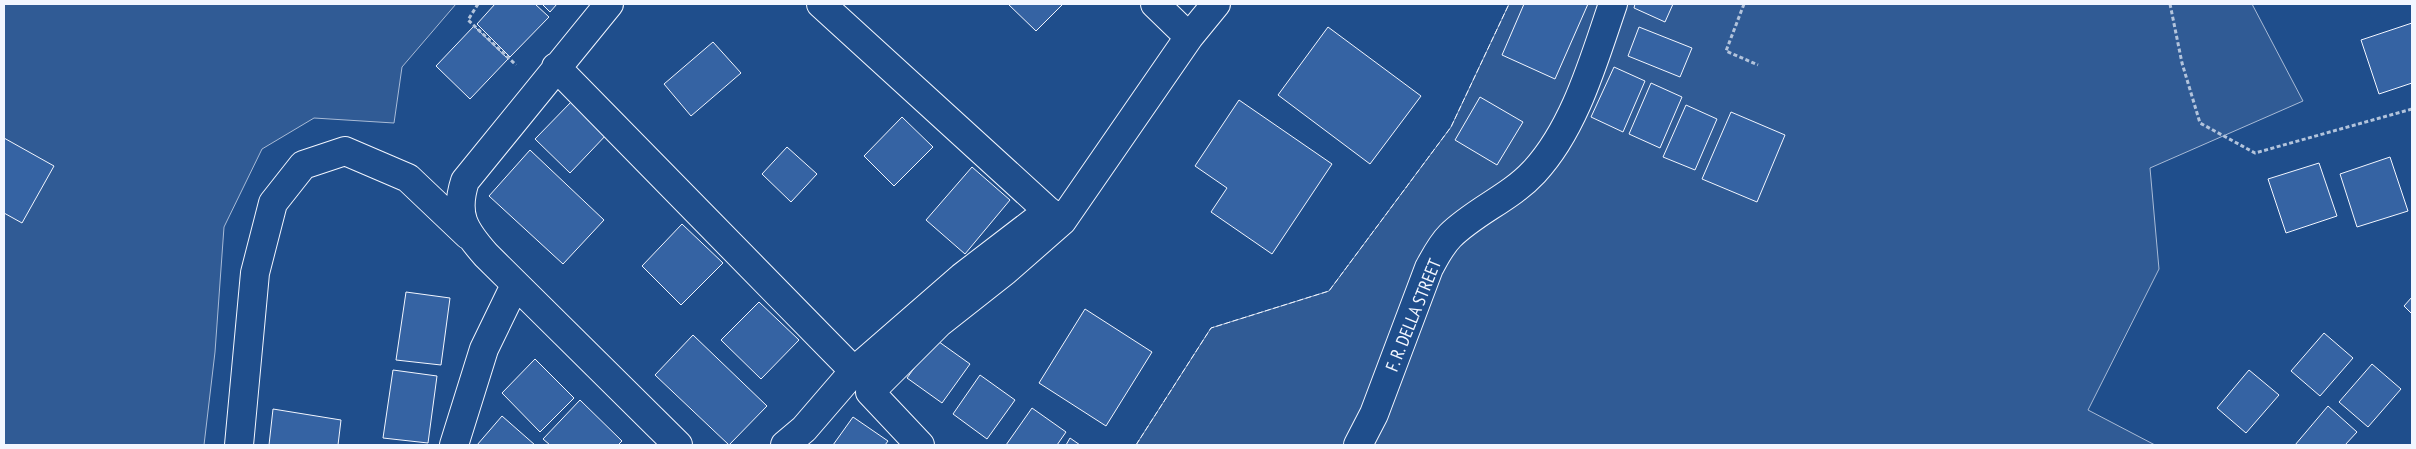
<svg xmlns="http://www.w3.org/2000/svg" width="2416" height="449" font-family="'PT Sans Narrow',sans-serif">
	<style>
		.built { fill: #305b95; stroke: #a8bbd7 }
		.building { fill: #3563a3; stroke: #f2f6ff }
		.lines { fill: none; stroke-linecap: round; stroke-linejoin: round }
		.minor-casing { stroke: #f2f6ff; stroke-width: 30 }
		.path { stroke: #b3c4dc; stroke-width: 3; stroke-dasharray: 4 2.5; stroke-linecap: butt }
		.minor { stroke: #1f4e8c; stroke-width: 28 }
		.fence { stroke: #f2f6ff; stroke-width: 1; stroke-dasharray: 6 2.5; stroke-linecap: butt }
		.labels { text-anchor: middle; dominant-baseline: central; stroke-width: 4; stroke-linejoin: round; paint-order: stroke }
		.street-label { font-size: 18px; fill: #f2f6ff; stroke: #1f4e8c }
	</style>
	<rect width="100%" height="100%" fill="#1f4e8c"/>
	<path class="built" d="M4,4h452l-54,63 -8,56 -80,-5 -52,31 -38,78 -9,125 -11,93h-200z
		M1509,4h743l51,97 -153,67 9,101 -71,141 67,35h-1019l75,-117 118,-37 122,-164z"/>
	<path class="building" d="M495,4h40l14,13 -39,40 -33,-33z
		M542,4h15l-7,8z
		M1008,4h55l-27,27z
		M1524,4h64l-33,75 -53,-24z
		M1635,4h38l-8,18 -31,-14z
		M2412,23v60l-33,11 -18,-54z
		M474,26l34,33 -38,40 -34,-33z
		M1328,27l93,69 -51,68 -92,-69z
		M1639,27l53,21 -12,29 -52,-21z
		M713,42l28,31 -50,43 -27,-32z
		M1614,67l31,14 -22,51 -32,-15z
		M1651,83l31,14 -22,51 -31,-14z
		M1480,97l43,25 -26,43 -42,-25z
		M573,100l35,33 -38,40 -35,-34z
		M1239,100l93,64 -60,90 -61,-42 16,-24 -32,-22z
		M1686,105l31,14 -22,51 -32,-13z
		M1731,112l54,23 -28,67 -55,-23z
		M902,117l31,30 -39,39 -30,-30z
		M4,138l50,28 -32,57 -18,-10z
		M787,147l30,27 -26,28 -29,-28z
		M530,150l74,70 -41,44 -74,-68z
		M2390,157l18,54 -51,16 -17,-53z
		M2319,163l18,53 -51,17 -18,-54z
		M972,167l38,33 -45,54 -39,-34z
		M682,224l41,39 -42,42 -39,-39z
		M406,292l44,6 -9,67 -45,-5z
		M2412,297v17l-8,-8z
		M759,302l40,38 -38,39 -40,-39z
		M1085,309l67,43 -46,74 -67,-43z
		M2324,333l29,25 -33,38 -29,-25z
		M693,335l74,71 -38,39 -74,-70z
		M935,339l35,25 -28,39 -35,-25z
		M535,359l39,39 -34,34 -38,-39z
		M2372,364l29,25 -33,38 -29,-25z
		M393,370l44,6 -9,67 -45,-5z
		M2249,370l30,25 -33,38 -29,-25z
		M980,375l35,25 -28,39 -34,-25z
		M580,400l42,41 -4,4h-68l-7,-6z
		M2328,406l29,26 -12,13h-50z
		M1032,408l34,24 -9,13h-51z
		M273,409l68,11 -3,25h-69z
		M502,416l33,29h-58z
		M853,417l35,24 -3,4h-52z
		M1070,438l10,7h-14z"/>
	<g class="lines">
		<defs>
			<path id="minor" d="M609,4l-144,177c-11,34 -1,49 21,74l192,190
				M821,4l227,207 14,10
				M1155,4l34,33
				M556,67l298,304
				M239,445l16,-172 18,-70 30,-38 42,-14 63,27 60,57
				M454,445l30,-96 31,-64
				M785,445l19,-16 50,-58 108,-94 86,-66
				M920,445l-50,-53 69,-69 66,-52 57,-50 127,-184 27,-33
				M1358,445l16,-31 55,-146c6,-11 12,-23 21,-32 25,-25 60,-38 84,-64 41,-44 60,-113 79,-168"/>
		</defs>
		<use href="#minor" class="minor-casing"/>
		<path class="path" d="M478,4l-10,16 48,45
			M1744,4l-18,47 32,14
			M2170,4l12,59 18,60 55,30 157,-44"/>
		<use href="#minor" class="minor"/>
		<path class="fence" d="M1136,445l75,-117 118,-37 122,-164 58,-123"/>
	</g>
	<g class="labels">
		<g class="street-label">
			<text transform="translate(1413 315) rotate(-68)">F. R. DELLA STREET</text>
		</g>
	</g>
	<rect width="2416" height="449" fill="none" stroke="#f2f6ff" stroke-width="10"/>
</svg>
